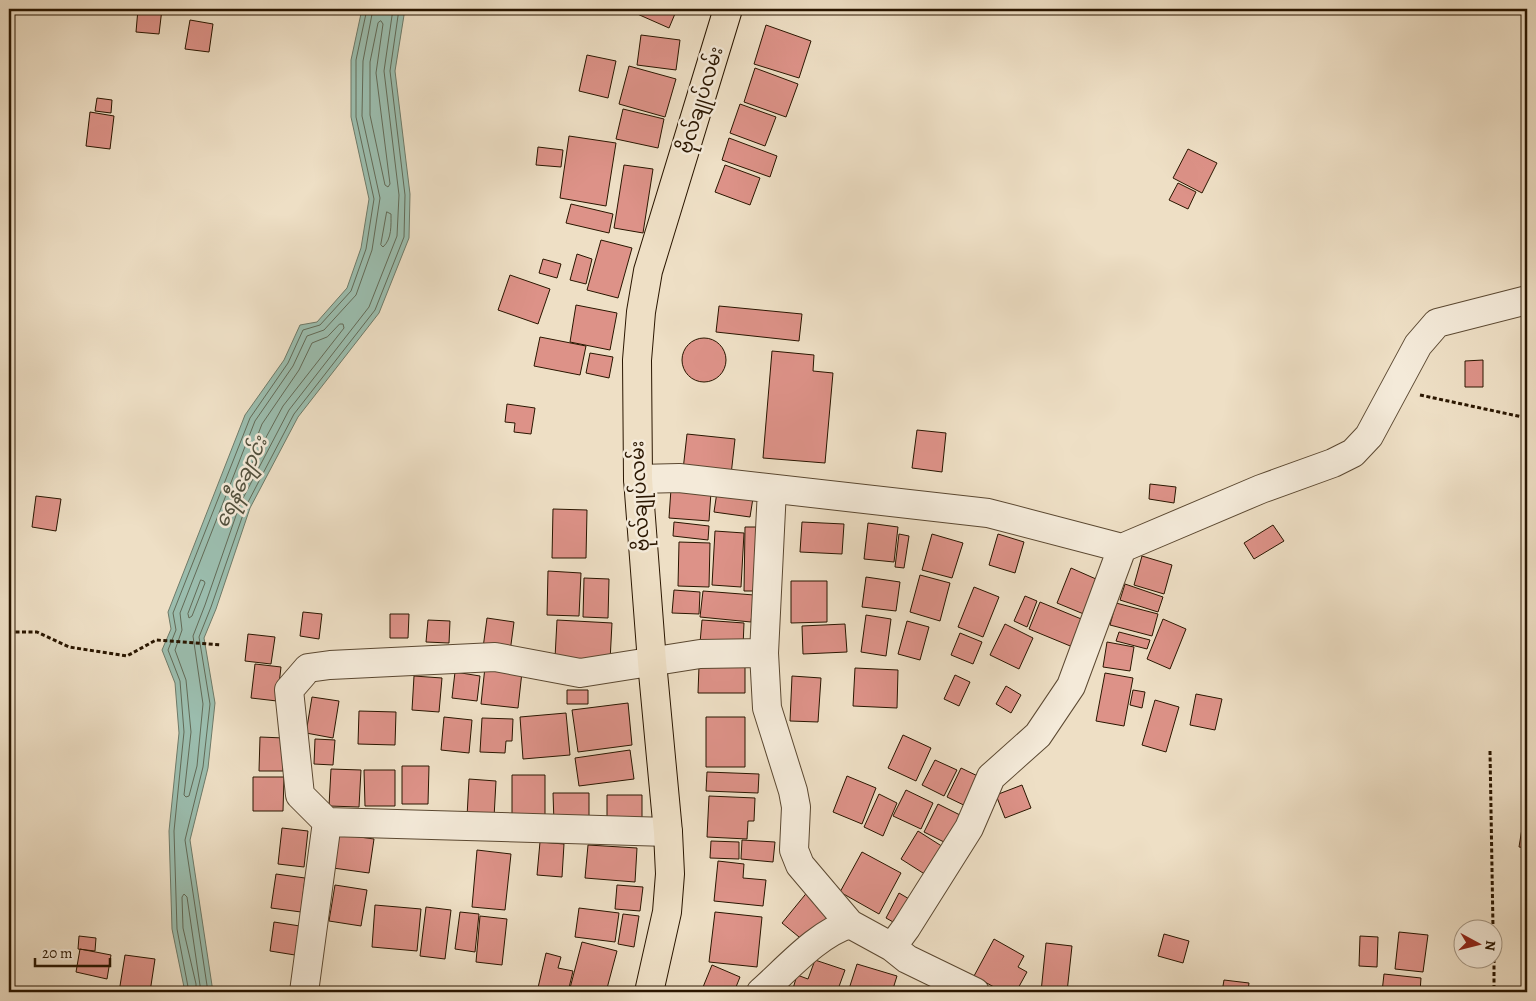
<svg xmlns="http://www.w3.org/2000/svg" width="1536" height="1001" font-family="Alegreya,'Noto Sans Myanmar',serif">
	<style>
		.water { fill: #9bbdae; stroke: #6e7a68 }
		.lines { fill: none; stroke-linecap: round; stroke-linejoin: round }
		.shore { stroke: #626a57; stroke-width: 1 }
		.building { fill: #dd9288; stroke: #2a1600 }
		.minor-casing { stroke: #5b4831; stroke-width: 30 }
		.major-casing { stroke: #2a1600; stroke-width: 30 }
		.path { stroke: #2a1600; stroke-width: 3; stroke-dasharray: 4 2.5; stroke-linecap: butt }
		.minor { stroke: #f4ead9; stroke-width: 28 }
		.major { stroke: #eedfc5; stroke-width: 28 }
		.labels { text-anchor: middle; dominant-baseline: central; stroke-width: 5; stroke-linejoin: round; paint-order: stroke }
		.street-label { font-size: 19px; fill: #2a1600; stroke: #f4ead9 }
		.water-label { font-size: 20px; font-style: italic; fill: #52503d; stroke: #f4ead9 }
	</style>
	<rect width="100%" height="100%" fill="#eedfc5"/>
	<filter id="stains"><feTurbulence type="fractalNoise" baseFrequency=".004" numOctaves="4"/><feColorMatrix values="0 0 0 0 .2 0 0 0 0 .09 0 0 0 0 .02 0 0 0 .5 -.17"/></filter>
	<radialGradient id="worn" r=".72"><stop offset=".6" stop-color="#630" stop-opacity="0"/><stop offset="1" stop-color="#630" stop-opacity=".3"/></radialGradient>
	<path class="water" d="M362,9h43l-10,62 15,123 -1,44 -30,75 -81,104 -48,91 -34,101 -12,29 11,65 -7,65 -18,72 23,152h-28l-13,-63 -3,-98 10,-98 -4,-50 -13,-33 9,-21 -3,-17 77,-197 39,-55 16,-35 17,-3 30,-34 14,-40 8,-49 -18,-82v-57z"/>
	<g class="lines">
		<path class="shore" d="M373,9l-10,52 -1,55 18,82 -8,52 -16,45 -32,35 -17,6 -14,30 -38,55 -75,192 2,17 -7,20 11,30 5,52 -7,63 2,2 3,-1 8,-30 6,-62 -10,-68 12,-31 35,-101 49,-94 80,-103 28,-71 2,-41 -15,-124 9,-62
			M381,21l2,3 -7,49 14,111 -2,3 -3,-2 -15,-70v-53l8,-39z
			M387,212l4,2c0,11 1,25 -8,33l-2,-2z
			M340,324h3l1,4 -61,78 -33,61 -3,1 -1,-3 16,-41 37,-54 13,-27 15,-6z
			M201,580l3,1 1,2 -13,33 -3,2 -1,-4z
			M189,992l-12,-63 -3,-98 10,-99 -4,-51 -12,-31 8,-20 -3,-17 77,-195 38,-55 15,-33 17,-5 31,-34 15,-42 8,-50 -18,-82v-57l11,-51
			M196,992v-8l-13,-56 -1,-31 2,-3 3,3 14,95
			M208,992l-23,-152 18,-73 7,-63 -11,-67 12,-30 35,-101 48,-92 81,-104 29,-73 1,-42 -15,-124 9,-62"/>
	</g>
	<path class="building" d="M138,9h24l-3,25 -23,-2z
		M626,9h51l-8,19z
		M190,20l23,4 -4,28 -24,-3z
		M766,25l45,16 -12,37 -45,-14z
		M641,35l39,5 -4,30 -39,-5z
		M587,55l29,6 -8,37 -29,-7z
		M629,66l47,13 -11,38 -46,-13z
		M755,68l43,16 -12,33 -42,-15z
		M97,98l15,2 -1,13 -16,-2z
		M740,104l36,13 -11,29 -35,-13z
		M623,109l41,10 -6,29 -42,-9z
		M90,112l24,4 -4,33 -24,-3z
		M569,136l47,7 -10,63 -46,-8z
		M729,138l48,18 -7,21 -48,-17z
		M538,147l25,3 -2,17 -25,-2z
		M1188,149l29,14 -15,30 -29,-15z
		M624,165l29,4 -10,64 -29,-5z
		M725,165l35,13 -10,27 -35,-13z
		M1178,183l18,9 -8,17 -19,-9z
		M571,204l42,10 -4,19 -43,-10z
		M601,240l31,8 -14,50 -31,-8z
		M577,254l15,5 -6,25 -16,-4z
		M543,259l18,5 -4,14 -18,-5z
		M510,275l40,14 -12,35 -40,-14z
		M576,305l41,8 -7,37 -40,-8z
		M719,306l83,8 -3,27 -83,-9z
		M540,337l46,9 -6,29 -46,-9z
		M682 360a22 22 0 1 1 44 0a22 22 0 1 1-44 0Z
		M772,351l42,4 -1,16 20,2 -8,90 -62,-5z
		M590,353l23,4 -4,21 -23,-5z
		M1483,360v27h-18v-26z
		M507,404l28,4 -4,26 -17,-2 1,-9 -10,-1z
		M917,430l29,3 -4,39 -30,-4z
		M687,434l48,5 -4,36 -48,-5z
		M1150,484l26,3 -2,16 -25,-4z
		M671,489l40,3 -2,29 -40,-3z
		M717,492l36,6 -3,19 -36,-5z
		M36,496l25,3 -5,32 -24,-4z
		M553,509l34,1 -1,48h-34z
		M674,522l35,4 -1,14 -35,-4z
		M802,522l42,2 -2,30 -42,-2z
		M868,523l30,4 -4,35 -30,-3z
		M1273,525l11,16 -30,18 -10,-16z
		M745,527h19v64h-20z
		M715,531l29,2 -3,54 -29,-2z
		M899,534l10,2 -5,32 -9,-1z
		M932,534l31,9 -11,35 -30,-8z
		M998,534l26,8 -9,31 -26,-8z
		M679,542l31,1 -1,44 -31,-1z
		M1142,556l30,9 -8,29 -30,-9z
		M1071,568l34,15 -14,34 -34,-14z
		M548,571l33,2 -2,43 -32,-1z
		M920,575l30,8 -10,38 -30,-9z
		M866,577l34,5 -4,29 -34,-4z
		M584,578l25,1 -1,39 -25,-1z
		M791,581h36v41l-36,1z
		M1125,584l38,13 -5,15 -38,-12z
		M974,587l25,10 -16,40 -25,-10z
		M674,590l26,2 -1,22 -27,-1z
		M703,591l51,4 -3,27 -51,-5z
		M1025,596l12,5 -10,26 -13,-6z
		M1040,602l51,21 -11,27 -51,-21z
		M1116,603l42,11 -6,22 -42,-11z
		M303,612l19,2 -3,25 -19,-3z
		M390,614h19l-1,24h-18z
		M866,615l25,4 -5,37 -25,-4z
		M487,618l27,4 -4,30 -27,-4z
		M1163,619l23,10 -16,40 -23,-10z
		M428,620l22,1 -1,22 -23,-1z
		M557,620l55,3 -2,38 -55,-3z
		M702,620l42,3 -1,24 -43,-4z
		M907,621l22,6 -9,33 -22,-6z
		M845,624l2,28 -44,2 -1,-28z
		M1005,624l28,14 -14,31 -29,-14z
		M1119,632l31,8 -3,9 -31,-8z
		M960,633l22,9 -9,22 -22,-9z
		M248,634l27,3 -4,27 -26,-3z
		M1107,642l27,5 -4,24 -27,-4z
		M255,664l26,3 -4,34 -26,-3z
		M699,666h46v27h-47z
		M485,667l37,5 -4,36 -37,-4z
		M855,668l43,2 -1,38 -44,-2z
		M455,672l25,4 -3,25 -25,-3z
		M1105,673l28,5 -9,48 -28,-5z
		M955,675l15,7 -11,24 -15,-7z
		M414,676l28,2 -3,34 -27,-2z
		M792,676l29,2 -3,44 -28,-1z
		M1006,686l15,9 -10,18 -15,-9z
		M567,690h21v14h-21z
		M1133,690l12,2 -3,16 -12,-3z
		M1196,694l26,5 -7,31 -25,-5z
		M312,697l27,4 -6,37 -27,-5z
		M1155,700l24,7 -13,45 -24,-7z
		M628,703l4,42 -54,7 -6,-42z
		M359,711l37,1 -1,33 -37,-1z
		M566,713l4,42 -47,4 -3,-42z
		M444,717l28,3 -3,33 -28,-3z
		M706,717h39v50h-39z
		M482,718l31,1 -1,22h-6l-1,12 -25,-1z
		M903,735l28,13 -15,33 -28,-13z
		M260,737l24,1 -1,33h-24z
		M315,739l20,1 -2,25 -19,-1z
		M630,750l4,29 -55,7 -4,-28z
		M935,760l22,10 -13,26 -22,-11z
		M402,766h27l-1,38h-26z
		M961,768l25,12 -14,29 -25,-12z
		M331,769l30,1 -2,37 -30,-1z
		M364,770h31v36h-30z
		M707,772l52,2 -1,19 -52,-2z
		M512,775h33v42l-33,1z
		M847,776l29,12 -14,36 -29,-12z
		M253,777h31l-1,34h-30z
		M469,779l27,2 -2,37 -27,-1z
		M1022,785l9,23 -26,10 -9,-23z
		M906,790l27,13 -12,26 -28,-13z
		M553,793h36v29l-35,1z
		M879,794l18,9 -14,33 -19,-9z
		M607,795h35v28h-35z
		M709,796l46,2 -1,23h-6l-1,18 -40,-2z
		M938,804l32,16 -14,28 -32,-16z
		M1525,810h2v38l-8,-1z
		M282,828l26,3 -4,36 -26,-3z
		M918,831l33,21 -17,28 -33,-21z
		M338,834l36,5 -5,34 -36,-5z
		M742,840l33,2 -2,20 -32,-3z
		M711,841l28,1v17l-29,-1z
		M540,842l24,2 -2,33 -25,-2z
		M588,845l49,3 -2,34 -50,-4z
		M477,850l34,4 -6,56 -33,-3z
		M862,852l39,21 -22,41 -39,-22z
		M718,861l26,3 -1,14 23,2 -3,26 -49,-5z
		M276,874l29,4 -4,34 -30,-4z
		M335,885l32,5 -6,36 -32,-5z
		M617,885l26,2 -3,24 -25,-2z
		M809,890l28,22 -27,34 -28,-23z
		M899,893l17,10 -14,24 -16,-9z
		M375,905l46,4 -4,42 -45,-4z
		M426,907l25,3 -6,49 -25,-3z
		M579,908l40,5 -4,29 -40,-5z
		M460,912l19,2 -4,38 -20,-3z
		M715,912l47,5 -5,50 -48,-5z
		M623,914l16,2 -5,31 -16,-3z
		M480,916l27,3 -5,46 -26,-3z
		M274,922l26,4 -5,29 -25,-4z
		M1399,932l29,3 -5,37 -28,-3z
		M1164,934l25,7 -6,22 -25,-7z
		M79,936l17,2 -1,13 -17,-2z
		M1360,936l18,1 -1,30 -18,-1z
		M994,939l30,17 -6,11 9,5 -11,20h-13l-29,-16z
		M582,942l35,9 -11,41h-37z
		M1046,943l26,3 -5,46h-26z
		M80,949l31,6 -4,24 -31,-7z
		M546,953l15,4 -3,11 15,3 -5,21h-31z
		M125,955l30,4 -5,33h-31z
		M815,960l30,10 -8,22h-45l5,-17 11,4z
		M857,964l40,12 -5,16h-44z
		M712,965l28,12 -6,15h-33z
		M1384,974l37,4 -1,14h-38z
		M1224,980l25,3 -1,7 12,2h-38z"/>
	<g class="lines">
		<defs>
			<path id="minor" d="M638,479l41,-1 309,35 134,35 139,-59 72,-26 20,-10 16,-17 49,-91 19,-22 90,-23
				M772,489l-8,164 3,55 26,83 3,16 -2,43 6,15 50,59
				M668,832l-341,-10 -27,-27 -11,-105 19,-22 22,-3 165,-8 85,16 120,-19 64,-1
				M892,947l14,-19 63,-100 22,-51 47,-42 33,-49 51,-138
				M304,992l23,-170
				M761,992c25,-22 57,-59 89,-68l42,23 15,12 68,33"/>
			<path id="major" d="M649,992l18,-80 3,-38 -2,-42 -16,-170 -14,-183 -1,-119 4,-48 7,-41 80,-262"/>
		</defs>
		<use href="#minor" class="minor-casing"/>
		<use href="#major" class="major-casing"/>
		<path class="path" d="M1420,395l107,23
			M9,632h28l32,15 58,9 29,-16 65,5
			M1490,751l3,177
			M1494,946v46"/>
		<use href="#minor" class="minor"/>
		<use href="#major" class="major"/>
	</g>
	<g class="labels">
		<g class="street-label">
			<text transform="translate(701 100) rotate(-73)">ဗိုလ်‌ချုပ်‌လမ်း</text>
			<text transform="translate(640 496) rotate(-93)">ဗိုလ်‌ချုပ်‌လမ်း</text>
		</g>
		<g class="water-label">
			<text transform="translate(241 482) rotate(-65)">ရေနီချောင်း</text>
		</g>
	</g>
	<rect width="1536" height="1001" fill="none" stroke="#eedfc5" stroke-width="30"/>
	<rect x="10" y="10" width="1516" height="981" fill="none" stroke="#2a1600" stroke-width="2.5"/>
	<rect x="15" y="15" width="1506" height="971" fill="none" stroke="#2a1600"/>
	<g transform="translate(1478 944) rotate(97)"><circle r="24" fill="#f4ead9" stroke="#a39582"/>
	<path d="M0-4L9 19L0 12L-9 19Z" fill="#8f2418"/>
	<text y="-8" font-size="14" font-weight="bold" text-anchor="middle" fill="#2a1600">N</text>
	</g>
	<path d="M35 958v8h75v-8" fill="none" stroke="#2a1600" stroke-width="2.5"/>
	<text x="42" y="958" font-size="15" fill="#2a1600" stroke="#f4ead9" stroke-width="4" paint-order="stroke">20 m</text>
	<rect width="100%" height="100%" filter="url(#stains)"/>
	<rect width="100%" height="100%" fill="url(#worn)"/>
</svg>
